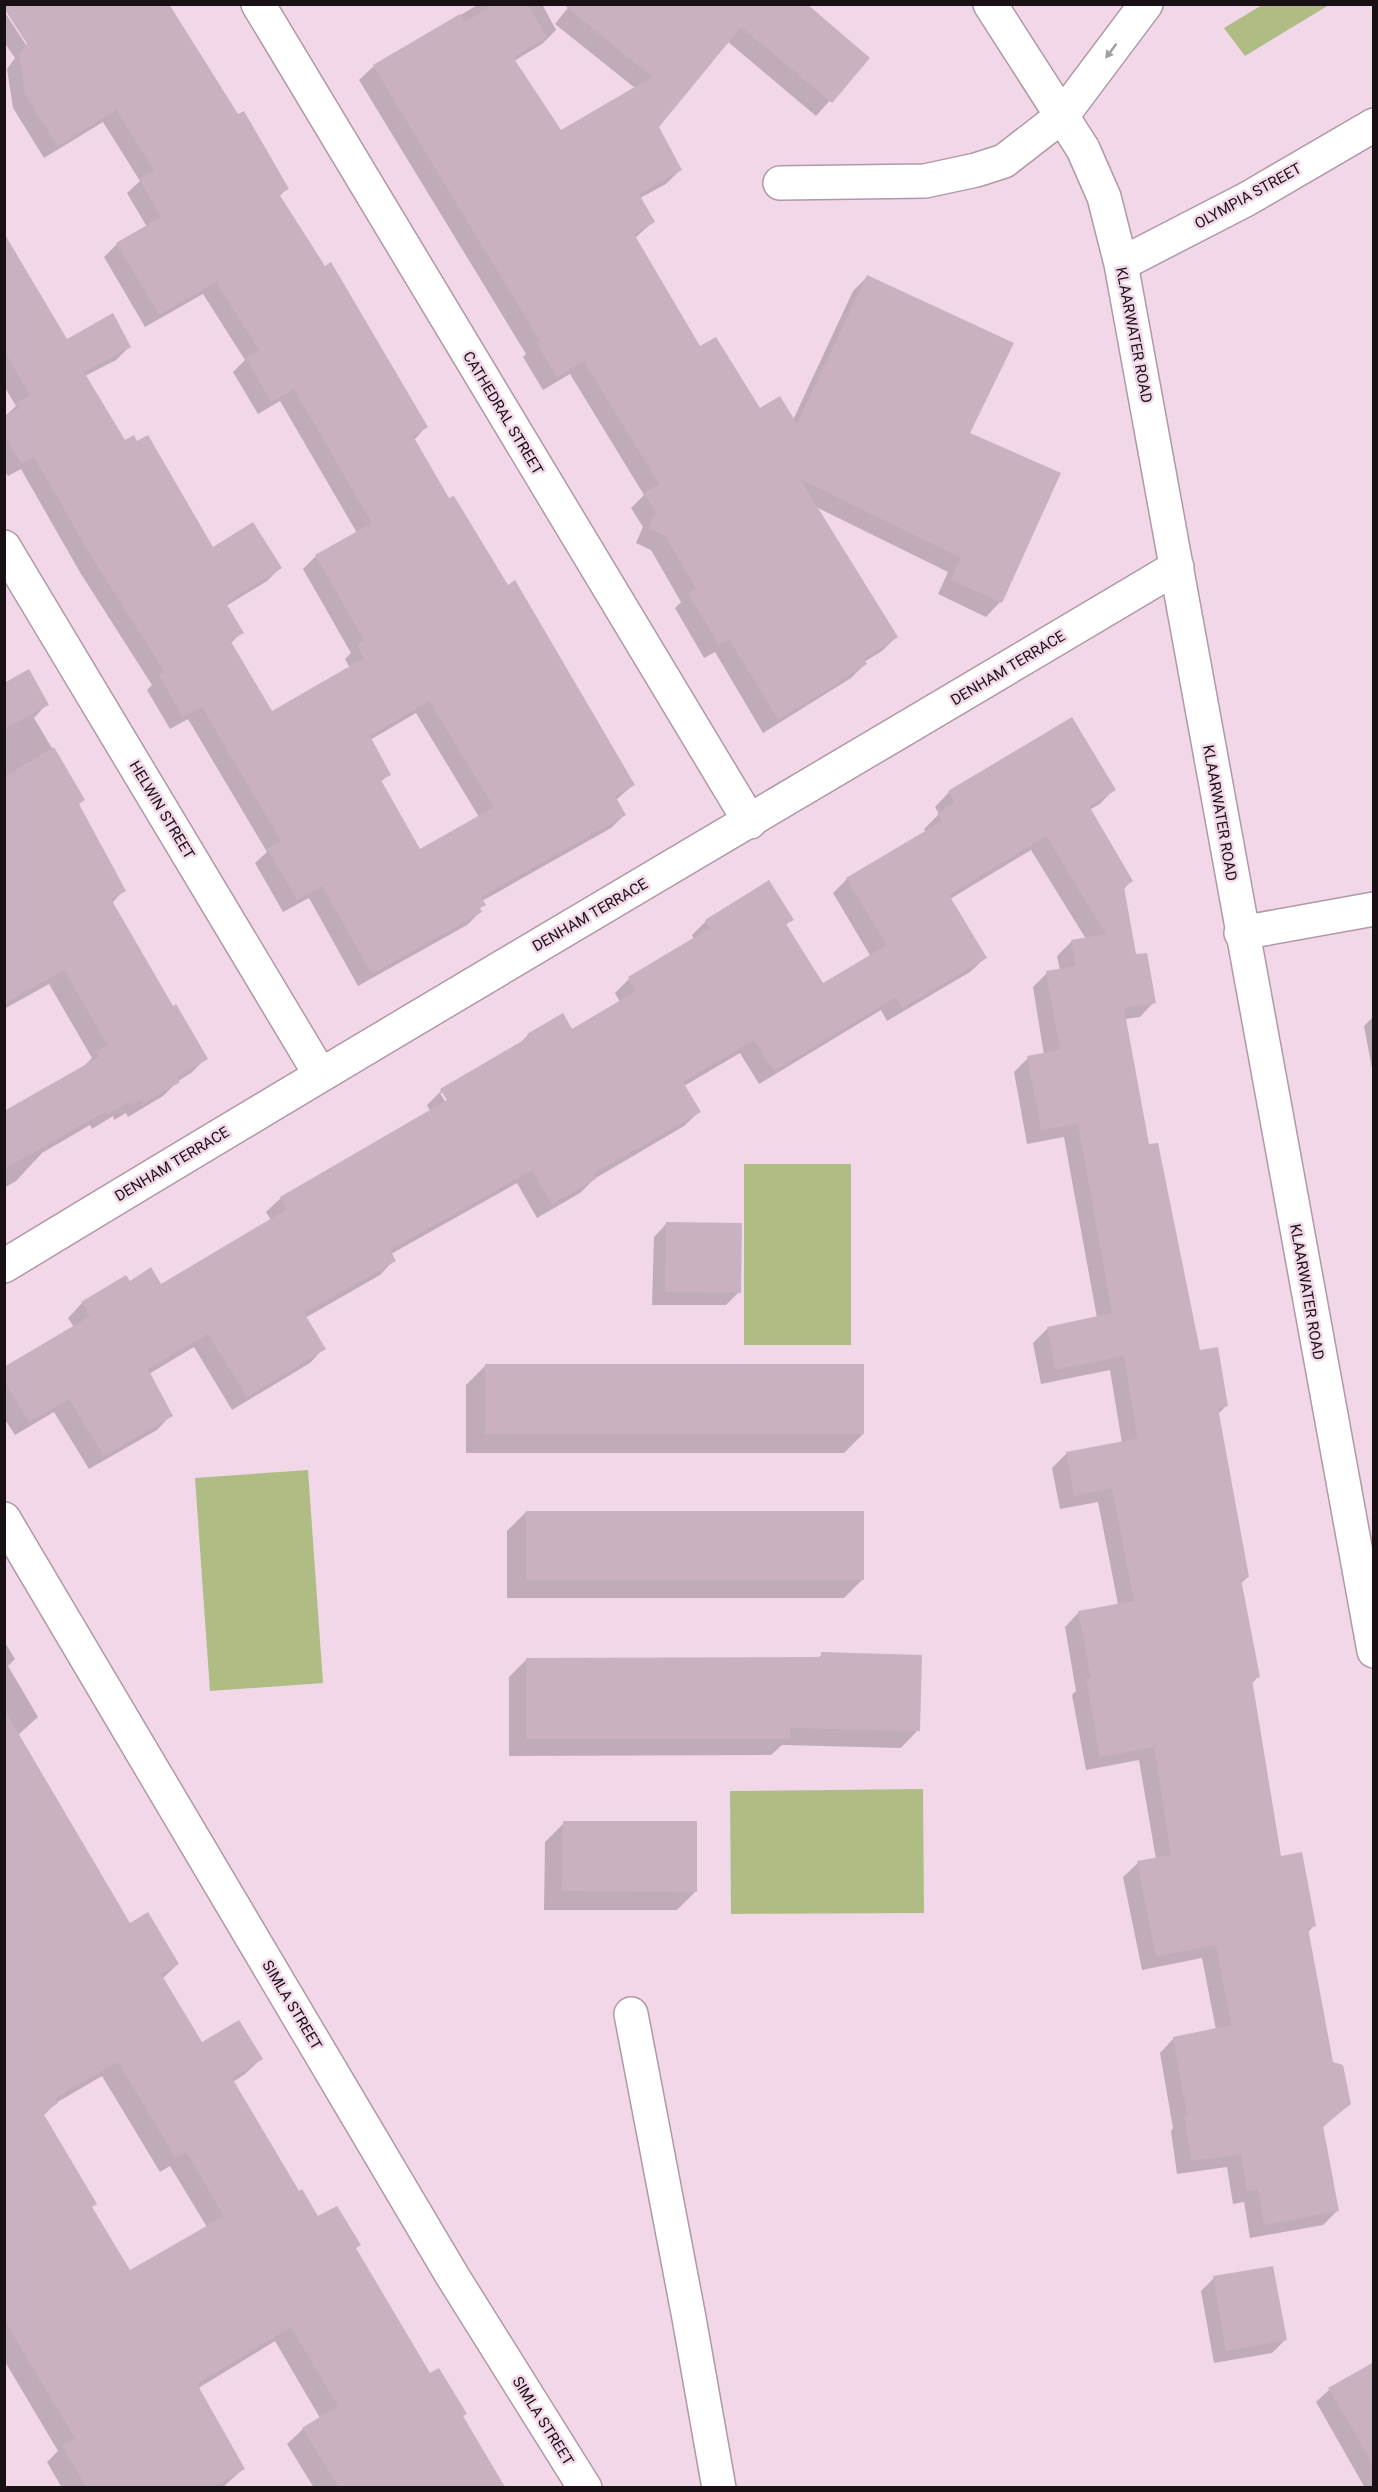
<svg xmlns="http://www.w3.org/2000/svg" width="1378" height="2492" font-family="Roboto,sans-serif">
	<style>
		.green { fill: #afbd85 }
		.shadow { fill: #0003; fill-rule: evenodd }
		.building { fill: #cab1c0; fill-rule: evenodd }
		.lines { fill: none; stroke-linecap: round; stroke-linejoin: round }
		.minor-casing { stroke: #b198a7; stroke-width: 36 }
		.minor { stroke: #fff; stroke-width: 33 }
		.oneway { fill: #a39fa1 }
		.labels { text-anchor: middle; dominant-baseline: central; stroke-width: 5; stroke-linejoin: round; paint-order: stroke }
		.street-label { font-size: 15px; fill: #191015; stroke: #f1d7e7 }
	</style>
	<rect width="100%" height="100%" fill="#f1d7e7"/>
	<path class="green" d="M1262,5v-1l67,1 -84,51 -21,-28z
		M744,1164h107v181h-107z
		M308,1470l15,213 -113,8 -15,-213z
		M923,1789l1,124 -193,1 -1,-123z"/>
	<path class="shadow" d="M479,4h63l14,26 -14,14 -28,17 46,71 75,-44 -80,-64 16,-20h233l64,54 -52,58 -89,-75 -70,86 23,43 -14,14 -26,14 14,23 -19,17 65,110 59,62 34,10 60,-129 14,-14 101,157 91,39 -59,129 -14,15 -48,-23 10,-22 -132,-65 80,130 -14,14 -18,11 1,2 -14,14 -88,55 -48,-81 -11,6 -29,-50 6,-6 -30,-52 -15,-7 7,-16 -12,-19 13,-13 -74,-121 -27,16 -20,-33 3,-3 -167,-274 15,-14z
		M4,11l26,40 208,65 49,72 -8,9 147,230 -12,13 35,60 184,285 -17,15 8,15 -13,13 -129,73 2,3 -5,5 1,3 -13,13 -109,61 -49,-88 -26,14 -28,-49 12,-11 -79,-133 -18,10 -23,-39 5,-5 -71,-111 -60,-105 -13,7 -4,-6v-53l12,-11 -12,-20v-116l62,71 63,6 -13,13 -31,16 39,66 88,107 68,19 -13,13 -41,25 16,26 -11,11 40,70 79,-45 -5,-9 6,-6 -48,-84 13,-13 41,-23 -77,-132 -22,13 -25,-42 12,-12 -42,-66 -58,33 -41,-70 13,-13 30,-17 -20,-34 13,-12 -37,-59 -59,36 -31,-50 -6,-39 8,-11 -11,-16zM416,713l63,104 -59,34 -39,-69 8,-8 -19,-34z
		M4,685l43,19 -13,14 49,82 -5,5 46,85 -12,13 60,105 34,50 -15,15 -13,8 -15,15 -35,21 -2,-4 -12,7 -1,-4 -21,13 -2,-4 -48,28 -26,28 -12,7v-75l78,-45 10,-10 -43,-74 -45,25z
		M1114,789l-14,15 -11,6 42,71 -8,9 12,66 19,46 -14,15 -15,2 23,127 50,206 29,53 -10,10 31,162 -7,6 17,94 -6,6 28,175 34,68 -7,7 25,130 17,41 -27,24 15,83 -14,14 -73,13 -6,-36 -11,2 -6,-37 -50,7 -6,-43 2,-3 -13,-75 14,-15 42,-8 -14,-72 -60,12 -19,-93 15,-14 18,-4 -17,-99 -53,10 -14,-75 4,-4 -11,-64 14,-15 39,-8 -20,-102 -38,7 -8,-41 15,-15 55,-10 -12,-73 -69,14 -8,-41 15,-15 49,-10 -33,-181 -37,7 -13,-72 14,-14 16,-3 -11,-68 14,-14 13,-3 -3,-14 15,-15 14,-2 -55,-89 -81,49 35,59 -15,14 -83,49 -6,-11 -122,74 -19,-31 -56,33 15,26 -15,14 -90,53 -14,14 -43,25 -20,-35 -126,71 3,6 -14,15 -75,43 19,30 -14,15 -78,47 -38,-63 -45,27 22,41 -14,15 -68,39 -35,-57 -39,23 -11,-17v-49l70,-42 -6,-9 14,-15 47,-20 32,3 110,-66 -5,-8 15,-14 149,-87 -3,-6 14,-14 75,-44 12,-12 44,-4 48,-29 -5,-9 14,-14 65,-40 -2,-4 14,-14 86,-2 -7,7 37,59 49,-28 -38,-64 14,-14 79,-46 -2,-4 15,-15 -4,-7 14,-15zM440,1093h4l8,13 -3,2z
		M1374,1016v63l-10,-53z
		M666,1224l73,68 -13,13h-74l2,-68z
		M485,1366l378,68 -19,19h-378v-68z
		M526,1512l337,67 -19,19h-337v-67z
		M4,1641l11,18 -7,7 30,51 -20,18 111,190 49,39 -16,15 39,65 60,15 -16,15 -12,8 65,111 20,25 37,31 75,126 32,42 42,71h-175l-1,-2 -14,2 -27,-44 16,-15 17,-11 -45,-77 -78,48 46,80 -21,19h-160l-15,-26 11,-11 -54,-91zM102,2076l58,96 10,-6 37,61 -78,45 -38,-64 -48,-92 13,-13z
		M822,1654l96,76 -17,18 -119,-3 -11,10 -262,1v-79l17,-17 291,-1z
		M564,1823l132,68 -19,19h-133l1,-68z
		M1214,2278l71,62 -13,13 -58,10 -13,-72z
		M1374,2364v124h-9l-49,-86 13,-12z"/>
	<path class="building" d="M4,4h165l69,110 6,-3 45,78 -10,5 46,72 6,-4 97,165 -15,9 36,62 5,-2 54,89 7,-5 120,205 -20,11 11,19 -145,82 5,8 -6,3 2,4 -110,62 -50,-88 -25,14 -30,-51 14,-8 -79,-134 -19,10 -24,-42 6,-3 -71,-111 -60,-104 -12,7 -18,-29v-19l15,-8 -3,-5 14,-8 -26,-45v-117l63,106 46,-26 18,34 -47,25 41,68 9,-5 3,6 11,-6 65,112 40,-25 29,46 -56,35 18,30 -14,7 42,71 92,-53 -7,-13 7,-5 -49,-85 57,-32 -78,-134 -23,13 -25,-44 13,-8 -43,-68 -57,33 -43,-72 45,-26 -22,-38 15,-9 -38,-60 -58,36 -33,-51 -6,-40 8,-11 -23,-36zM429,701l65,106 -74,42 -39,-69 10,-5 -21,-39z
		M494,4h33l20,33 -34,20 48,73 91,-53 -89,-73h244l63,54 -38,45 -91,-76 -82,100 23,43 -43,24 16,28 -21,12 66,112 16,-9 44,71 20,-12 17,28 70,-149 147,68 -44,90 91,40 -59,130 -51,-23 10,-22 -161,-79 98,158 -34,22 3,5 -26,16 1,1 -64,39 -49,-81 -10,6 -31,-52 8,-5 -31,-52 -16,-8 7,-16 -12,-19 15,-9 -75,-123 -27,16 -21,-35 3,-2 -166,-275 87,-51 5,8z
		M29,669l20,36 -45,24v-46z
		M1072,717l44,73 -27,16 44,75 -9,6 12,67 11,-1 9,50 -32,5 25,136 9,-1 42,207 18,-3 10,59 -10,2 31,169 -8,2 19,98 -8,2 29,177 21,-4 14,74 -8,2 25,134 10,3 8,39 -28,22 16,85 -75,14 -6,-36 -11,2 -6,-37 -50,7 -7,-46h3l-14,-78 58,-12 -15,-80 -60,11 -19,-95 34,-6 -17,-108 -54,10 -14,-78 5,-1 -13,-67 56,-10 -22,-113 -38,8 -8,-44 69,-13 2,-3 -13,-80 -69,14 -8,-43 65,-14 -34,-189 -37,6 -14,-74 33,-6 -14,-79 30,-5 -5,-26 35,-6 -60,-98 -97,59 38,63 -85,50 -6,-11 -122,74 -20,-31 -71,42 18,30 -108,62 3,5 -44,25 -20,-34 -142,80 6,11 -92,52 22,36 -79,48 -39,-63 -60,35 25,47 -69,40 -35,-57 -40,23 -25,-42v-13l86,-51 -9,-14 45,-27 4,6 21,-14 10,17 126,-75 -7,-12 167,-97 -7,-11 89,-52 -2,-3 36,-21 9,16 64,-38 -8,-14 82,-49 -5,-8 64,-40 25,40 -8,4 37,59 64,-38 -41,-67 96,-57 -5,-7 18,-12 -7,-11z
		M54,747l31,53 -6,4 47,87 -15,8 62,107 3,-2 32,55 -31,18 3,5 -37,22 -2,-5 -11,7 -2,-4 -21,13 -2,-3 -101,57v-58l95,-54 -3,-5 12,-7 -44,-75 -60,34v-227z
		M666,1222l76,1 -1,70 -76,-1z
		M485,1364h379v70h-379z
		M526,1511h338v69h-338z
		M821,1652l101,3 -2,76 -130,-3v11h-264v-81l295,-1z
		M4,1709l126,214 18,-11 31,52 -18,10 41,68 37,-22 24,39 -31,19 67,113 3,-2 16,27 19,-10 24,39 -5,3 74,125 9,-5 28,46 -4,2 42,71h-166l-37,-59 36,-22 -47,-79 -94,57 48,85 -32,18h-127l-24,-41 13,-8 -71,-119zM118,2062l58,96 10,-6 38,64 -94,54 -38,-63 5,-3 -54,-91 15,-10 -3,-5z
		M563,1821h134v71l-135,-1z
		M1273,2266l14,74 -61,11 -13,-75z
		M1374,2362v104l-46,-78z"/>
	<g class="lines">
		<defs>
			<path id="minor" d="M258,4l492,818
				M990,4l93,145 21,48 17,67 253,1387
				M780,183l145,-2 51,-11 28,-9 58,-45 84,-112
				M1121,264l126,-65 127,-74
				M4,547l316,527
				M1241,933l133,-24
				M4,1266c389,-237 782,-466 1173,-699
				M4,1519l449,758 132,211
				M631,2014l58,304 30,170"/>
		</defs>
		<use href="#minor" class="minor-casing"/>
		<use href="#minor" class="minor"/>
	</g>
	<defs><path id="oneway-solid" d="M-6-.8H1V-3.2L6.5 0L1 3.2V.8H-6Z" transform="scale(1.5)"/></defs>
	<use class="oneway" href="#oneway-solid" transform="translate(1111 51) rotate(127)"/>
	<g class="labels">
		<g class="street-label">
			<text transform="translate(1248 196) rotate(-29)">OLYMPIA STREET</text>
			<text transform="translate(1134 335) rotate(79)">KLAARWATER ROAD</text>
			<text transform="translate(503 413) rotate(59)">CATHEDRAL STREET</text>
			<text transform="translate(1008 668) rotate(-31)">DENHAM TERRACE</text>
			<text transform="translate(162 810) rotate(59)">HELWIN STREET</text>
			<text transform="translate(1220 813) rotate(80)">KLAARWATER ROAD</text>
			<text transform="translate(590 915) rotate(-30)">DENHAM TERRACE</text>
			<text transform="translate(172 1164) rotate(-31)">DENHAM TERRACE</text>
			<text transform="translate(1307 1292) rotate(80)">KLAARWATER ROAD</text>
			<text transform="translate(292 2005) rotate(59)">SIMLA STREET</text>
			<text transform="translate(543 2421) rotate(58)">SIMLA STREET</text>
		</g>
	</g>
	<rect width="1378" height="2492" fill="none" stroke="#191015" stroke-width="12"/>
</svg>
